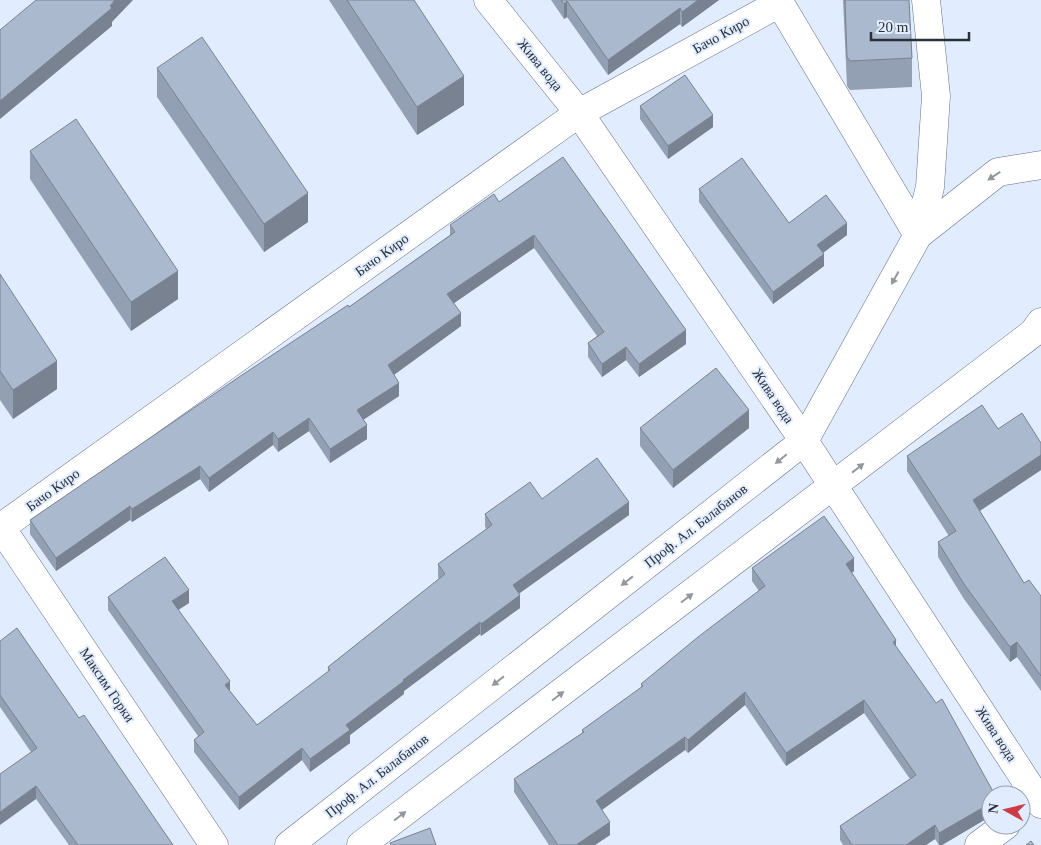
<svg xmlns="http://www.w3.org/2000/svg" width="1041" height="845" font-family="'Times New Roman',serif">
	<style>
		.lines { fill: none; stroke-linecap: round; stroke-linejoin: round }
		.street-casing { stroke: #647185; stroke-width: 29 }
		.street { stroke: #fff; stroke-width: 28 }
		.wall { fill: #939fb2 }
		.shaded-wall { fill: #788291 }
		.building { fill: #abb9cf; stroke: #788291 }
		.oneway { fill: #94989c }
		.labels { text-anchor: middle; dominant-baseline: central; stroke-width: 4; stroke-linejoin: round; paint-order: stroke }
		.street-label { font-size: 14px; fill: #2a3038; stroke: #e1edff }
	</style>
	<rect width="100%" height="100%" fill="#e1edff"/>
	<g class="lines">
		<defs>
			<path id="street" d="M488,0l91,113 225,328 237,363
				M778,0l140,235
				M918,235l12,-48 6,-91 -10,-96
				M0,526l214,319
				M0,528l579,-415 199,-109
				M289,845l515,-404 114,-206 80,-63 43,-7
				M361,845l672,-512 8,-11
				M979,845l27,-20"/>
		</defs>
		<use href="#street" class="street-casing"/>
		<use href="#street" class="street"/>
	</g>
	<path class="wall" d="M329,0h85l50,105 -47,30z
		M551,0h168l-37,27 -2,-3 -72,51 -41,-58 -3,2z
		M843,0h66l3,58v29l-62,3 -3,-4z
		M157,68l151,154 -44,30 -107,-155z
		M640,106l73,21 -45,32 -28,-40z
		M30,151l148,148 -47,32 -101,-152z
		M699,189l90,34 58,12 -24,18 1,13 -51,38 -74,-102z
		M499,202l187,142 -47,33 -13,-17 -24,17 -14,-20v-14l9,-7 -63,-88 -80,55 7,23 -67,49 5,21 -36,24 4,19 -37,24 -21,-32 -31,21 -5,-7 -64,47 -9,-13 -68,43 -2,-2 -74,51 -26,-37v-14l319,-213 101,-72v-10z
		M0,274l57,115 -44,30 -13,-19z
		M640,428h109l-76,60 -33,-42z
		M998,429l43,14v27l-61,41 44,72 17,13v95l-24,-34 -7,5 -46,-63 -26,-42v-15l11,-6 -42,-65v-15z
		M542,499l87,16 -110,78 1,15 -39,28 -1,-2 -76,57v3l-54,41v8l-40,29 -8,-12 -63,50 -45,-58v-12l4,-4 -90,-126v-13l81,6 -11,7 52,81 27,34 71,-53v-5l111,-88 -1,-2v-13l48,-35 -1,-3v-12z
		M752,568l102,3 -2,2 44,74 95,169 -49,29h-3l-4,-6 -9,6h-83l-3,-5v-14l70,-47 -46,-66 -78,53 -41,-61 -57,48 -3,-3 -83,60 8,25 -15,10h-46l-35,-53v-13l68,-46v-3l59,-42v-4l118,-93 -7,-10z
		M0,641l79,77 94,127h-104l-33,-46 -5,-47 -31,-45z"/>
	<path class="shaded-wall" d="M115,0h18l-21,22v4l-112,93v-18z
		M698,0h21l-37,27v-15z
		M567,1v16l-3,2v-15z
		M680,8v16l-72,51v-15z
		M464,76v29l-47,30v-28z
		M713,115v12l-45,32v-13z
		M308,193v29l-44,30v-28z
		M847,223v12l-30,22v-12z
		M534,235v13l-87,60v-14z
		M824,254v12l-51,38v-12z
		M178,271v28l-47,32v-29z
		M461,313v13l-73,53v-14z
		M686,330v14l-47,33v-13z
		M626,347v13l-24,17v-13z
		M57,361v28l-44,30v-29z
		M399,383v13l-42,28v-14z
		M749,410v18l-76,60v-18z
		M309,418v13l-31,21v-13z
		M367,425v14l-37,24v-14z
		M273,432v13l-64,47v-14z
		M1041,455v15l-68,45v-15z
		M200,466v13l-68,43v-13z
		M629,502v13l-116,83v-13z
		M130,506v14l-74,51v-13z
		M854,558v13l-8,6v-13z
		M189,590v13l-17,11v-13z
		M520,595v13l-39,28v-12z
		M480,622v12l-76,57v3l-54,41v8l-40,29v-13l36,-34 57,-45z
		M896,640v13l-3,-11z
		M1017,642v15l-7,5v-15z
		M230,681v13l-5,-9z
		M745,692v13l-57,48v-13z
		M864,700v13l-78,53v-13z
		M685,737v13l-89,64v-13z
		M302,748v12l-63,50v-13z
		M36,786v13l-36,26v-13z
		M991,803v13l-49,29h-3v-12z
		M610,822v13l-15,10h-19z
		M935,825v14l-9,6h-20z"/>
	<path class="building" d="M36,0h79l-5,6 2,2 -112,93v-71z
		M347,0h67l50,76 -47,31z
		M561,0h137l-16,12 -2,-4 -72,52 -41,-59 -3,3z
		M845,0h64l3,58 -62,3 -3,-4z
		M202,37l106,156 -44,31 -107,-156z
		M685,75l28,40 -45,31 -28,-40z
		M76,119l102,152 -47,31 -101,-151z
		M563,157l123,173 -47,34 -13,-17 -24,17 -14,-21 16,-11 -70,-97 -87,59 14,19 -73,52 11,18 -42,27 10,15 -37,24 -21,-31 -31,21 -5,-7 -64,46 -9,-12 -68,43 -2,-3 -74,52 -26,-38 212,-145 106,-70 1,2 106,-75 -5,-7 44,-31 5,8z
		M742,158l47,65 37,-28 21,28 -30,22 7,9 -51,38 -74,-103z
		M0,274l57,87 -44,29 -13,-19z
		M716,368l33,42 -76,60 -33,-42z
		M982,405l16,24 24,-16 19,30v12l-68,45 51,83 5,-3 12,16v80l-24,-34 -7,5 -46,-63 -26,-42 18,-11 -49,-75z
		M597,458l32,44 -116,83 7,10 -39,29 -1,-2 -77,58 1,1 -58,44 4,5 -40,29 -8,-11 -63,49 -45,-57 10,-8 -96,-135 57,-40 24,33 -17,11 58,80 -5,4 32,40 73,-55 -2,-3 117,-93 -7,-10 54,-39 -7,-11 45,-32 12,17z
		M824,516l30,42 -8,6 50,76 -3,2 43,61 6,-4 53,96h-4v8l-52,30 -4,-8 -29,20h-54l-12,-19 76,-51 -52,-75 -78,53 -41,-61 -57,48 -3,-3 -89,64 14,21 -34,23h-18l-44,-66 70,-47 -2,-2 61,-44 -2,-2 57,-47 67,-51 -13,-18z
		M17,628l62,90 5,-3 89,130h-95l-42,-59 -36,26v-38l37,-26 -37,-53v-54z
		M430,828l6,17h-45l-1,-2z
		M1031,841l3,4h-8z"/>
	<defs><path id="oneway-solid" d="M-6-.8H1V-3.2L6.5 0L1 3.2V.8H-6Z" transform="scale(1.25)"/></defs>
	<g class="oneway">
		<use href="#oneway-solid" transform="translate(994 176) rotate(147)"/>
		<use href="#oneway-solid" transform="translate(895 278) rotate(119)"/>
		<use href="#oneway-solid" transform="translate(781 459) rotate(141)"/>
		<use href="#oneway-solid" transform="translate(858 468) rotate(-38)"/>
		<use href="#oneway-solid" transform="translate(627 581) rotate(142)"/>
		<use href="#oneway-solid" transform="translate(687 598) rotate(-37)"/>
		<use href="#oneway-solid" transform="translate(498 681) rotate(142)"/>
		<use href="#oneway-solid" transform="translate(558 696) rotate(-37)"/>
		<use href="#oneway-solid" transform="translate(400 816) rotate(-37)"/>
	</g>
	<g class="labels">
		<g class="street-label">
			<text transform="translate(721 35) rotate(-29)">Бачо Киро</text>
			<text transform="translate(540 65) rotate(51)">Жива вода</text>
			<text transform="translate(382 255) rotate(-36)">Бачо Киро</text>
			<text transform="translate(773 396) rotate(56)">Жива вода</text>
			<text transform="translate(53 490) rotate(-36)">Бачо Киро</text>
			<text transform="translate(696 526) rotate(-38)">Проф. Ал. Балабанов</text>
			<text transform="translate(107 685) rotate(56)">Максим Горки</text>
			<text transform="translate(996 734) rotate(57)">Жива вода</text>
			<text transform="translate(377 776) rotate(-38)">Проф. Ал. Балабанов</text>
		</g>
	</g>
	<g transform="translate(1006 810) rotate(278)"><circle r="24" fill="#e1edff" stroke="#98a1af"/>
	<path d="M0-4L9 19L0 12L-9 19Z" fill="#cb3b48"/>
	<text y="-8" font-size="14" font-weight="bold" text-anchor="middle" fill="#2a3038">N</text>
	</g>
	<path d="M871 32v8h98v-8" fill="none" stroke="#2a3038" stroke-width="2.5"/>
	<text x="878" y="32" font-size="15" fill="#2a3038" stroke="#e1edff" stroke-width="4" paint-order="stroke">20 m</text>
</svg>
